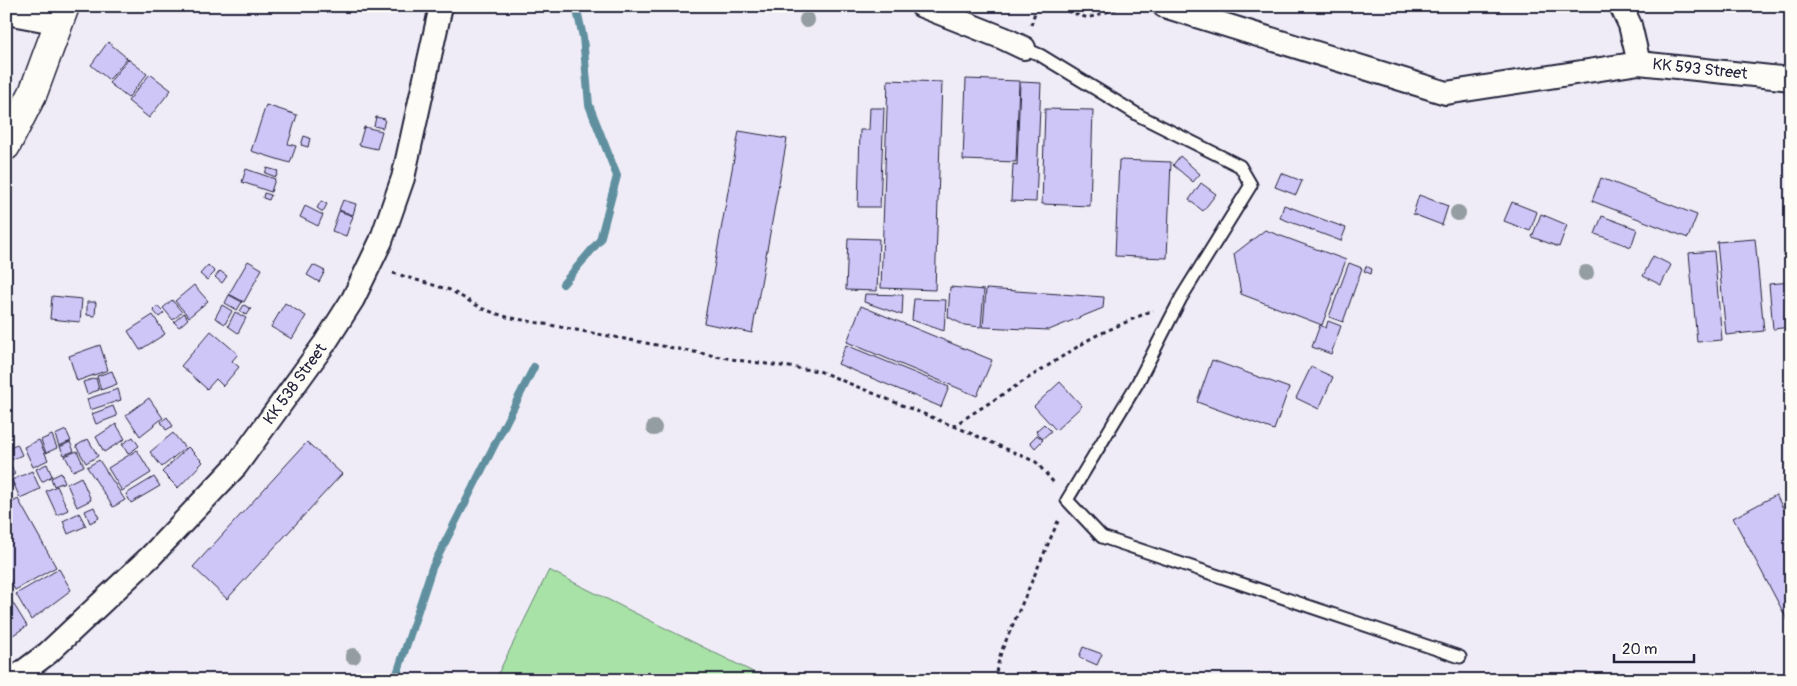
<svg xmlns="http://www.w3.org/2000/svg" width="1797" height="686" font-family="Pangolin,sans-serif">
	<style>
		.green { fill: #a8e2a7; stroke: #658271 }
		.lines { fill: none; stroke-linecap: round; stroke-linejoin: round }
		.stream { stroke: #60909f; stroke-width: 8 }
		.building { fill: #cfc6f8; stroke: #22223b }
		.lane-casing { stroke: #22223b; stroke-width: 15 }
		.street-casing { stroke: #22223b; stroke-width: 26 }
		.secondary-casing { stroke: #22223b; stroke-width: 31 }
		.path { stroke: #22223b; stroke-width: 3; stroke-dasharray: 4 4; stroke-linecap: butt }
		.lane { stroke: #fdfcf7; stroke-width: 11 }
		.street { stroke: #fdfcf7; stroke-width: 22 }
		.secondary { stroke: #fdfcf7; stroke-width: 28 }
		.tree { fill: #949da1 }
		.labels { text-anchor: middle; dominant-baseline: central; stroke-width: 4.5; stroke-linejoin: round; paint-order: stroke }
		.street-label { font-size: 16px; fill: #22223b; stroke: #fdfcf7 }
	</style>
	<rect width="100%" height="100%" fill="#efecf7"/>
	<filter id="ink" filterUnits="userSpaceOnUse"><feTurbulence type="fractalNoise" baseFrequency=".02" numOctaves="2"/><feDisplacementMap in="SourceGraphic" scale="10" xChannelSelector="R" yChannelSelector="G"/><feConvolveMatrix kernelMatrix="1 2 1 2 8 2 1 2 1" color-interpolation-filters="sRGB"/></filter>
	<g filter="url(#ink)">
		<path class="green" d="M549,570l220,110h-274z"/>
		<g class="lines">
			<path class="stream" d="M563,284l37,-44 17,-64 -28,-71 -6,-68 -7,-31
				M395,680l37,-112 102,-201"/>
		</g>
		<path class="building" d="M108,42l19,16 -18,22 -18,-15z
			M128,59l19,15 -19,24 -19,-15z
			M150,74l21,16 -22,28 -21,-17z
			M966,79l53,2 -3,81 -53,-2z
			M888,80l54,2 -7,208 -54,-2z
			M1020,82l21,1 -5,119 -25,-1 2,-37 4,1z
			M266,105l31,10 -9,29 8,2 -6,17 -39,-12z
			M870,108h14l-4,99h-22l2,-77h9z
			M1045,109l48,1 -3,96 -48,-2z
			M376,117l9,2 -2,9 -9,-2z
			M364,127l18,4 -5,18 -18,-4z
			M739,131l48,8 -35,194 -48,-10z
			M304,136l6,2 -2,9 -7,-2z
			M1180,156l20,18 -7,8 -20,-17z
			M1119,160l52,2 -4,96 -52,-2z
			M267,168l11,3 -2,6 -11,-4z
			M246,169l29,10 -4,13 -29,-10z
			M1281,173l21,8 -6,14 -21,-8z
			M1601,178l96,37 -9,23 -96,-37z
			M1201,183l15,11 -13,17 -14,-11z
			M264,193l7,2 -2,5 -6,-2z
			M1419,195l29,11 -6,19 -29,-11z
			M343,200l13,4 -3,11 -14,-5z
			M321,201l6,3 -4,8 -6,-4z
			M1512,202l25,10 -7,19 -26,-10z
			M1284,205l62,23 -5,13 -61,-23z
			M305,206l18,9 -5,11 -18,-9z
			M339,211l14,5 -7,20 -14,-5z
			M1541,214l26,11 -8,22 -27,-10z
			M1602,216l35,13 -6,18 -36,-13z
			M1265,230l81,30 -24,65 -81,-31 -7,-40z
			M848,238l31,1 -2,52 -31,-1z
			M1755,239l9,92 -38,4 -9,-93z
			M1714,251l8,89 -25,2 -8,-89z
			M1653,256l18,9 -10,20 -18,-9z
			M248,261l14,8 -18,33 -15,-8z
			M1349,263l13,5 -19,54 -14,-5z
			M208,265l7,7 -8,8 -7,-6z
			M313,265l12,6 -6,11 -12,-7z
			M1366,266l6,3 -1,5 -7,-3z
			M220,271l7,5 -5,7 -7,-6z
			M1791,282v45l-18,2 -4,-45z
			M194,285l14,16 -19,16 -14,-16z
			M950,287l34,3 -3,37 -17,-2 -16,-8z
			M986,289l118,8 -1,11 -54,22 -66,-3z
			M865,294l38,1 -1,20 -38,-13z
			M229,295l13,7 -5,8 -12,-7z
			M52,296l30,3 -2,23 -30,-3z
			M914,299l32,1 -2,31 -32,-11z
			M172,300l10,12 -9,8 -10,-12z
			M87,302h9l-1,14 -8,-1z
			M285,303l21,13 -14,23 -21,-12z
			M222,305l10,6 -7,13 -10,-6z
			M244,305l7,4 -4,6 -7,-4z
			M157,306l7,7 -5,4 -6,-7z
			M861,306l131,54 -15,36 -130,-54z
			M235,312l11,6 -8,15 -10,-7z
			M184,313l4,6 -9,8 -5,-5z
			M153,315l12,19 -25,16 -12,-19z
			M1328,321l13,5 -10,28 -19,-7 8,-22 6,3z
			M211,331l27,23 -6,7 7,6 -16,19 -7,-7 -9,10 -26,-23z
			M100,345l8,25 -31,11 -8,-25z
			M846,345l103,42 -8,20 -103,-43z
			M1212,360l77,28 -15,42 -77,-28z
			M1311,367l22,10 -14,32 -23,-11z
			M112,371l5,13 -16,6 -4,-14z
			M96,378l3,12 -12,4 -4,-12z
			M1060,382l22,24 -26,24 -22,-24z
			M118,389l3,11 -31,10 -3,-11z
			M149,398l14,20 -23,18 -14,-21z
			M113,406l4,10 -21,8 -4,-10z
			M167,417l6,9 -7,4 -5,-8z
			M116,424l9,15 -21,13 -8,-15z
			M1044,424l7,7 -9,8 -6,-8z
			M66,430l5,11 -12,5 -4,-11z
			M173,433l12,15 -23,19 -12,-15z
			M52,435l5,13 -11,5 -5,-13z
			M1037,435l6,5 -8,8 -5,-6z
			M133,437l6,9 -11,8 -6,-10z
			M88,439l10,17 -12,7 -10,-17z
			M39,440l9,20 -15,7 -9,-20z
			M70,442l4,9 -10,4 -4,-8z
			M307,442l35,32 -115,125 -34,-32z
			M17,444l5,11 -13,6 6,13 -9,4v-29z
			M188,447l15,15 -25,26 -16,-16z
			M137,450l14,23 -29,18 -14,-23z
			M77,451l7,15 -11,5 -8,-15z
			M99,460l26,40 -12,7 -26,-40z
			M47,464l5,12 -10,6 -6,-13z
			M32,471l8,18 -20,9 -8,-18z
			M61,473l4,9 -11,4 -3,-8z
			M81,477l10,23 -14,7 -10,-23z
			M154,477l6,9 -29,17 -5,-9z
			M10,478l4,8 -8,4v-10z
			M57,486l11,24 -11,5 -11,-24z
			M1776,495l15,28v97l-3,1 -55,-103z
			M18,499l38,68 -41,23 -9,-16v-68z
			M94,507l5,11 -9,5 -5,-12z
			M79,513l7,13 -18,8 -5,-13z
			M59,569l12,21 -40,30 -15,-26z
			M8,595l19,31 -14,9 -7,-10z
			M1083,647l19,7 -5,11 -18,-8z"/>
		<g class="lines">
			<defs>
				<path id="lane" d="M1024,48l16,7 100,61 100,50 11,19 -70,113 -44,86 -70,116 35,37 358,120"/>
				<path id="street" d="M922,6l81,32 21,10
					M1164,6l282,87 193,-30
					M1621,6l9,19 9,38 152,16
					M6,13l54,10
					M12,680l36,-27 103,-97 85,-90 89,-123 28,-44 28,-58 22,-63 38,-172"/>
				<path id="secondary" d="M6,146l27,-53 32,-87"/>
			</defs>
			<use href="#lane" class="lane-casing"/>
			<use href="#street" class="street-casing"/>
			<use href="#secondary" class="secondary-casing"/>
			<path class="path" d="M1052,6l36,12 37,-12
				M1031,25l6,-19
				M393,273l57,17 33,19 24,8 230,43 82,11 134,55 140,-89 60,-27
				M954,426l82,36 19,22
				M1657,678v2
				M994,680l7,-28 58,-133"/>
			<use href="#lane" class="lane"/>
			<use href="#street" class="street"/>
			<use href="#secondary" class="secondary"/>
		</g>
		<g class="tree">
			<circle cx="807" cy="20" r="8"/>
			<circle cx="1458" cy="213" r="8"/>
			<circle cx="1586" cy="273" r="8"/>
			<circle cx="654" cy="428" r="8"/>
			<circle cx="353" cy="656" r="8"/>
		</g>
	</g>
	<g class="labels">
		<g class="street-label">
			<text transform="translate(1700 69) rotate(6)">KK 593 Street</text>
			<text transform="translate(295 384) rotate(-54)">KK 538 Street</text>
		</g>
	</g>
	<rect width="1797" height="686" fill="none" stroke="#fdfcf7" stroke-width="25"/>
	<rect x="12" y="12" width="1772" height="661" fill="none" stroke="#22223b" stroke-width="2" filter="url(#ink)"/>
	<path d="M1614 654v8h80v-8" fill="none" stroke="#22223b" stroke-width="2.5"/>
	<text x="1622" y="654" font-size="15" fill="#22223b" stroke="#fdfcf7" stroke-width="4" paint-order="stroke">20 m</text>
</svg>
